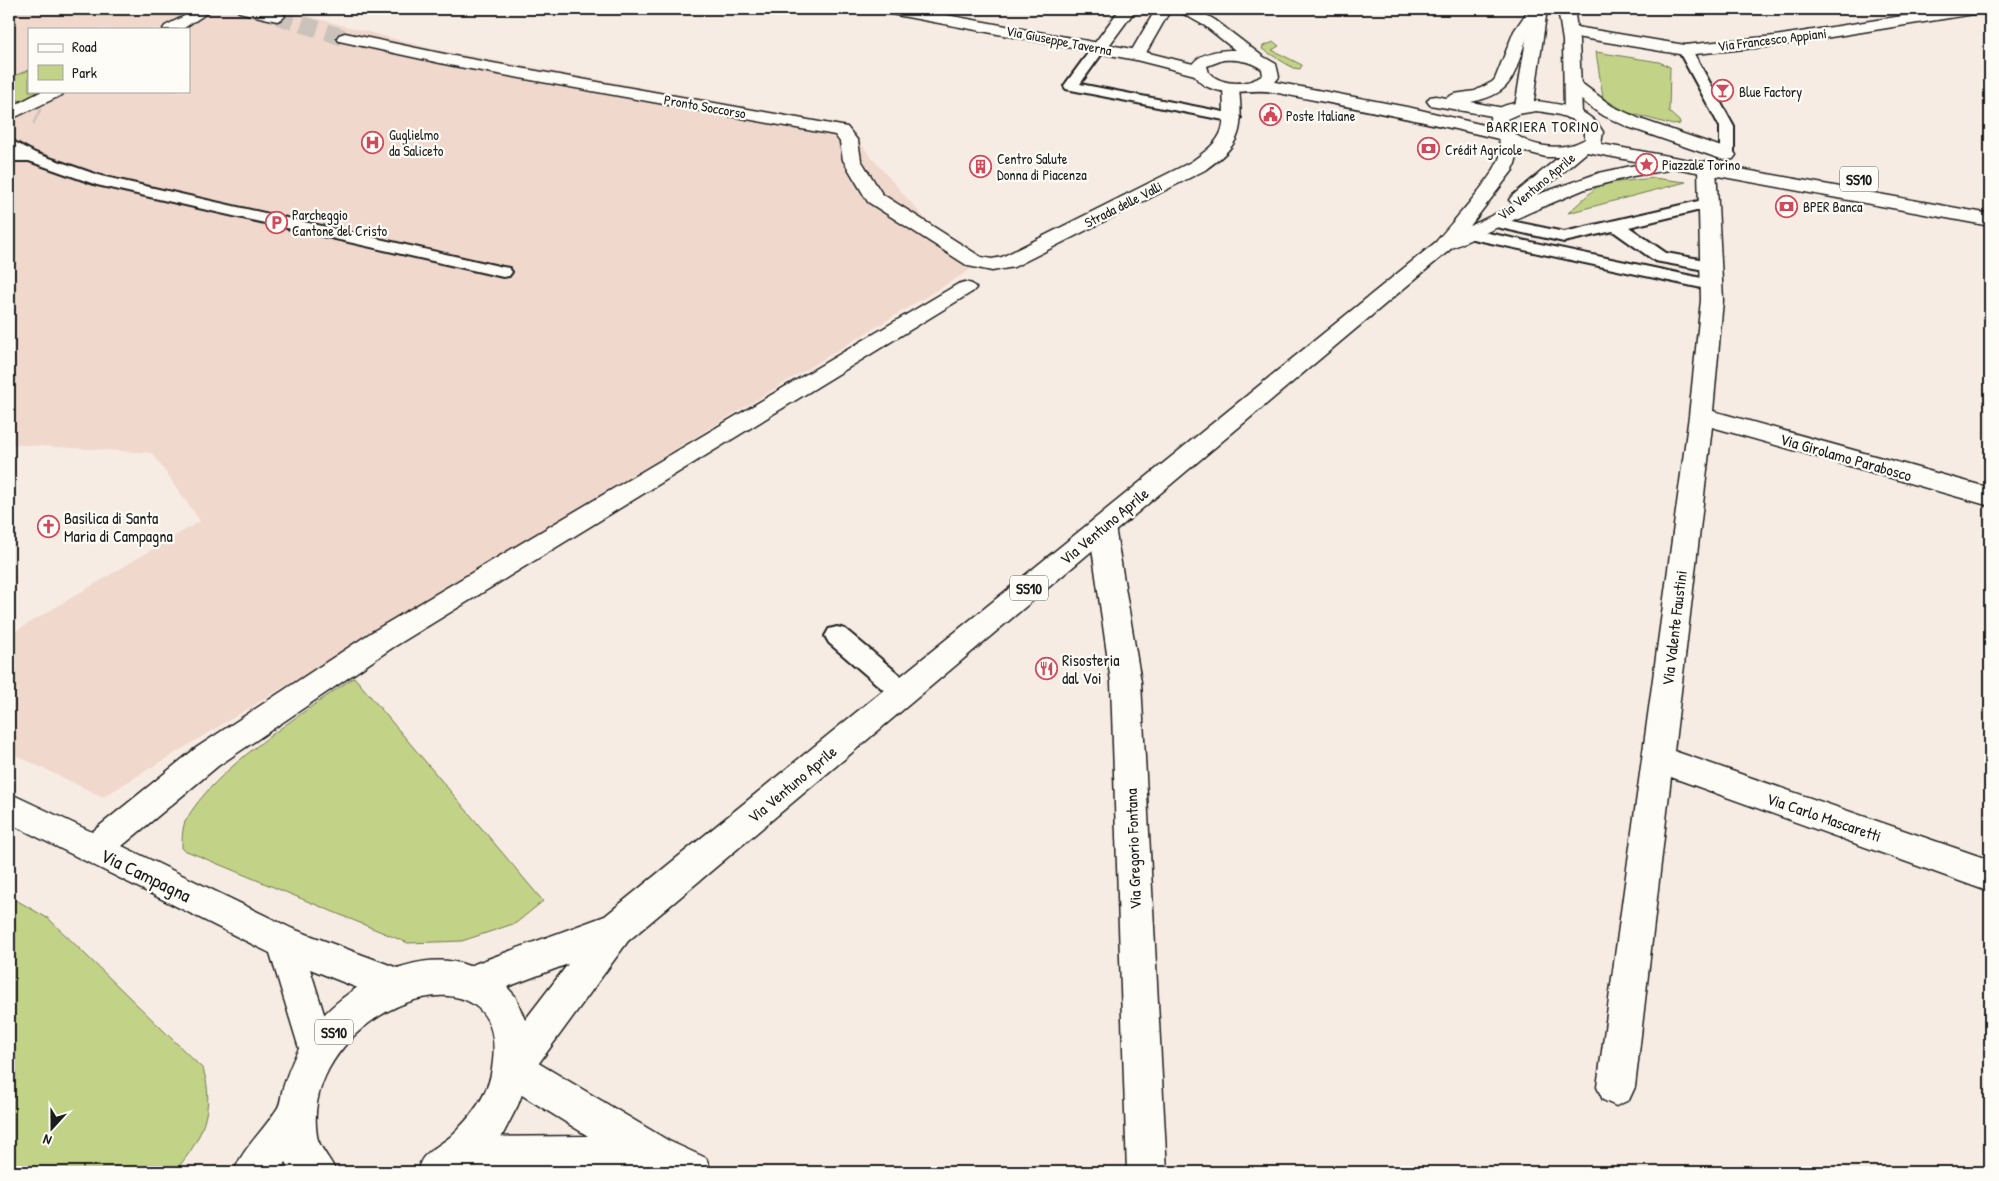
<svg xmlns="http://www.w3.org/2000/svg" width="1999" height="1181" font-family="'Patrick Hand',sans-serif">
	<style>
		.built { fill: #f0d8cd; fill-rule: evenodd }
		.green { fill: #c2d387; stroke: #6f7852 }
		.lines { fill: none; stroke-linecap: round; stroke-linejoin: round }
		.pedestrian-tunnel { stroke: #cbc2bc; stroke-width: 17; stroke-dasharray: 17 9; stroke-linecap: butt }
		.minor-tunnel { stroke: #cbc2bc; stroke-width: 17; stroke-dasharray: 17 9; stroke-linecap: butt }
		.service-casing { stroke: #1c1c1c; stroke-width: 4 }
		.pedestrian-casing { stroke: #1c1c1c; stroke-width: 3 }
		.minor-casing { stroke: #1c1c1c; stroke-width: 3 }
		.tertiary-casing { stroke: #1c1c1c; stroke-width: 3 }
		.secondary-casing { stroke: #1c1c1c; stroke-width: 3 }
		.primary-casing { stroke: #1c1c1c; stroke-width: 3 }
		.service { fill: #fdfcf7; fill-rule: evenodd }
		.pedestrian { fill: #fdfcf7; fill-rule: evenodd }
		.minor { fill: #fdfcf7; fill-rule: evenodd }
		.tertiary { fill: #fdfcf7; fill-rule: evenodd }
		.secondary { fill: #fdfcf7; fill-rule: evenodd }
		.primary { fill: #fdfcf7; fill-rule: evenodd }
		.labels { text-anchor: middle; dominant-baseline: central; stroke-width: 4.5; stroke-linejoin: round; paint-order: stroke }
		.far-street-label { font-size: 14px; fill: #1c1c1c; stroke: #fdfcf7 }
		.far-poi-label { font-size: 14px; fill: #1c1c1c; stroke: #fdfcf7; text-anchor: start }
		.far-neighbourhood-label { font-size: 15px; letter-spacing: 1px; fill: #1c1c1c; stroke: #fdfcf7 }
		.shield { fill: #fdfcf7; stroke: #605f5e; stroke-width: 1 }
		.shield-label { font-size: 15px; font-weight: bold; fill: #1c1c1c }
		.street-label { font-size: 16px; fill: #1c1c1c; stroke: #fdfcf7 }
		.poi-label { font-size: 16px; fill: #1c1c1c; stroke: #fdfcf7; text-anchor: start }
		.near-street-label { font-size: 19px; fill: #1c1c1c; stroke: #fdfcf7 }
	</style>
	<rect width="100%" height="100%" fill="#f7ece4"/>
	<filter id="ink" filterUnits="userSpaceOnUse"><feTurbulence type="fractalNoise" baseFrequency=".02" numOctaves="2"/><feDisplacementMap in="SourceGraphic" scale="10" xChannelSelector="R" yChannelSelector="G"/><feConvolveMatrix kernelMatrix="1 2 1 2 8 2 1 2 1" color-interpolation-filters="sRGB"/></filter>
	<g filter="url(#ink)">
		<path class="built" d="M9,9h272l152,40 414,76 25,33 98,112 -867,527 -94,-45v-117l191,-114 -48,-68 -143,-9zM29,29h160v62h-160z"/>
		<path class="green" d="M1274,42l5,4 -7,4 30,15 -2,4 -7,-1 -31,-19 1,-3z
			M1596,52l63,10 11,5 -1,45 10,9 1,3 -7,1 -47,-13 -23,-14z
			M29,70v21h18l-24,11 -14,-6v-18z
			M1653,178l33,4 -118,31 32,-29z
			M354,677l189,224 -27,22 -54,18 -54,2 -226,-94c0,-8 0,-20 3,-27 28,-54 119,-109 169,-145z
			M9,896l40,23 154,150c13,40 -2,73 -29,103h-165z"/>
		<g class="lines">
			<path class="pedestrian-tunnel" d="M36,116l2,1"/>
			<path class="minor-tunnel" d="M277,16l68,22"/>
			<defs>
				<path id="service" d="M1099,44l7,4 -26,36 154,30 5,1 2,3 -2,3 -5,1 -168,-33 -2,-3 2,-3 28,-38z
					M1685,46l7,4 42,77v28l-2,3h-10l-2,-3v-28l-42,-77z
					M9,139l26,14 66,23 402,91 6,1 3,4 -3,4 -6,1 -406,-92 -68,-24h-20v-8l5,-1 -5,-3z
					M1707,199l6,2 2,3 -2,3 -84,20 37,26 50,9 2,4 -2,4 -6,1 -55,-10 -42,-30 -49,11 -77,-17 -2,-3 2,-3 6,-2 71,15z
					M1469,229l242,51 6,1 3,4 -3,4 -6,1 -248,-53 -2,-3 2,-3z
					M837,627l8,2 67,56 3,7 -3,7 -9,3 -9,-3 -65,-56 -4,-7 4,-7z"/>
				<path id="pedestrian" d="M190,13l5,2 3,3 -15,11h-20l2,-3z
					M42,91h22l-2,4 -53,25v-12z"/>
				<path id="minor" d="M195,9h18l-18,12h-10l-3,-3z
					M236,9h29l17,4 3,3 -3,3 -5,2 -38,-9z
					M883,9h31l223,41 68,17 2,4 -2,4 -6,1 -63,-16 -245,-46 -5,-2z
					M1947,9h35l-3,3 -5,2 -199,32 -90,9 -115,-19 -6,-2 -2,-3 2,-3 6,-2 115,19 90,-9z
					M345,33l109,23 393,71 11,14 3,19 21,34 99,63 11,2 10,-2 189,-95c36,-25 34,-32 32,-74l2,-4h12l2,4c4,45 3,55 -34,82l-191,97 -22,4 -24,-5 -100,-64 -25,-42 -3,-18 -5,-7 -381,-69 -115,-25 -2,-3 2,-3z
					M1707,161l7,2 2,4 7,133 -10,111 277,77v18l-278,-79 -38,324 316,109v32l-319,-115 -36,310 -6,13 -13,6 -13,-6 -6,-13 92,-671 12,-116 -3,-133 2,-4z
					M965,282l7,2 4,4 -4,4 -580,356 -174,118 -96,80 171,83 118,44 5,13 -5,13 -13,5 -88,-35 26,83 -6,13 -13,6 -13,-6 -34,-112 -261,-130v-30l83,39 104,-84 176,-116 586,-348z
					M1102,517l9,3 4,7 26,155 26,490h-40l-16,-490 -22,-155 4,-7z
					M512,1049l13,6 144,86 37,17 6,14 -267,-1 -6,-14 6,-14 14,-6 129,-1 -89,-55 -6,-13 6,-13z"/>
				<path id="tertiary" d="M1120,9h16l-31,42h-12l-2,-3z
					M1156,9h15l-28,49h-12l-2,-3z
					M1178,9h18l19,11 47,36 14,8 3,13 -4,5 137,26 101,24 3,4 -3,4 -6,1c-78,-19 -156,-34 -234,-49 -20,-4 -40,4 -60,-3 -13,-4 -19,-11 -22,-23 9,-14 28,-16 44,-16l-30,-24 -25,-14zM1223,60c14,-1 27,1 39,9l1,6c-15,11 -40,11 -54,-2l-2,-7z
					M1529,9h15c-5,8 -11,15 -15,24 -16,37 -10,60 -58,69l38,7 3,4 -3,4 -6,1 -73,-13 -3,-4 3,-4 6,-1 10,2 8,-4 21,-3 17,-9 3,-3 19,-48z"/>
				<path id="secondary" d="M1531,9h16l-14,98 -3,4 -6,1 -6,-1 -3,-4z
					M1558,9h16l5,32 3,73 -3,4 -6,1 -6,-1 -3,-4 -1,-73z"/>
				<path id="primary" d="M1574,81l6,1 32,24 28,13 93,32 3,4 -3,4 -6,1 -6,-1 -93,-32 -28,-13 -32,-24 -2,-4 2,-4z
					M1536,101c25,3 54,7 67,31l-2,12 389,70v12l-321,-59 -1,3 -35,6 -48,13 -52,22 -81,37 -824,693 -100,137 -10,27 -16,31 -11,14 -22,22h-52c2,-4 3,-11 6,-14 6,-8 19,-14 27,-21 18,-17 36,-38 41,-63 29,-146 -194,-66 -174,62 2,12 14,23 19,36h-44l-6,-10 -8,10h-44c9,-24 29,-41 43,-63 4,-5 4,-15 6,-21 5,-16 11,-32 20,-46 28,-49 109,-98 166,-76l136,-50 831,-674c15,-19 64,-70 65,-91 0,-12 -7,-18 -12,-28 2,-20 31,-21 47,-22zM1536,111c16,2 41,5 49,21v7c-22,14 -65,9 -79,-16l1,-4 11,-5zM1519,150l27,7h13l-47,39 -3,4 5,5 -44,21 43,-56zM1587,152l58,11 -46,10 -63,22zM568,964l-43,56 -10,-24 -8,-9z"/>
			</defs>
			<use href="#service" class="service-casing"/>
			<use href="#pedestrian" class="pedestrian-casing"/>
			<use href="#minor" class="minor-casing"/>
			<use href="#tertiary" class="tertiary-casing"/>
			<use href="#secondary" class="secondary-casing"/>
			<use href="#primary" class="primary-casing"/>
			<use href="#service" class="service"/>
			<use href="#pedestrian" class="pedestrian"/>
			<use href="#minor" class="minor"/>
			<use href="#tertiary" class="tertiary"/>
			<use href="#secondary" class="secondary"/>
			<use href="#primary" class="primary"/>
		</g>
	</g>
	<defs>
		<symbol id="bar-ring" viewBox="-11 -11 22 22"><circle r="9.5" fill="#fdfcf7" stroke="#d1495b" stroke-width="1.5"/><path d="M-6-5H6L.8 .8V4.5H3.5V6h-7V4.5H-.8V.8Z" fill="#d1495b"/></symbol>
		<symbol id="civic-ring" viewBox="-11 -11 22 22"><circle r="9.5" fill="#fdfcf7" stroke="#d1495b" stroke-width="1.5"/><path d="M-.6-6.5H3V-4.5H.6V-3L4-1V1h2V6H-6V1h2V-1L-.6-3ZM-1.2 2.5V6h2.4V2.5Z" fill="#d1495b"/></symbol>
		<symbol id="hospital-ring" viewBox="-11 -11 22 22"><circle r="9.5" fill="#fdfcf7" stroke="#d1495b" stroke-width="1.5"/><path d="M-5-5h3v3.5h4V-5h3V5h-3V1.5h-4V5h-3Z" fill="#d1495b"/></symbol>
		<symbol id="bank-ring" viewBox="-11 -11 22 22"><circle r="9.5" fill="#fdfcf7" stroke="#d1495b" stroke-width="1.5"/><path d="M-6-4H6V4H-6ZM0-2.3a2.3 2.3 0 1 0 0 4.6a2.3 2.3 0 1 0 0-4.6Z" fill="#d1495b"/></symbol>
		<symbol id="sight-ring" viewBox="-11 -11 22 22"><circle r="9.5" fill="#fdfcf7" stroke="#d1495b" stroke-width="1.5"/><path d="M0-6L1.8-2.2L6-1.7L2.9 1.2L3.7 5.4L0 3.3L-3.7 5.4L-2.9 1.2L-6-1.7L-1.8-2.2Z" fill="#d1495b"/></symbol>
		<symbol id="building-ring" viewBox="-11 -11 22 22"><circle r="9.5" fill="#fdfcf7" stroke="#d1495b" stroke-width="1.5"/><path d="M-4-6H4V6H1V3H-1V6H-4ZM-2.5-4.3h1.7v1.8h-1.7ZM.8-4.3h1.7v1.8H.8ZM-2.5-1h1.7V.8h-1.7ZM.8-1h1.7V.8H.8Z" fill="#d1495b"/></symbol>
		<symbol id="parking-ring" viewBox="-11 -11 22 22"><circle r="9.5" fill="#fdfcf7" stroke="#d1495b" stroke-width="1.5"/><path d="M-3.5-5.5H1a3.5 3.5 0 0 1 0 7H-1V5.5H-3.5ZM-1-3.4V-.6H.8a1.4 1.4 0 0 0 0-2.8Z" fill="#d1495b"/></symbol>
		<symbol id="church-ring" viewBox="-11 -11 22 22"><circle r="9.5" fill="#fdfcf7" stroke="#d1495b" stroke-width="1.5"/><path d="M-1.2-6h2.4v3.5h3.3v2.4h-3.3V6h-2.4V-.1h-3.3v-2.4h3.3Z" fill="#d1495b"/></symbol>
		<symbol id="restaurant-ring" viewBox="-11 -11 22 22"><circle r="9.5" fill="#fdfcf7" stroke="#d1495b" stroke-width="1.5"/><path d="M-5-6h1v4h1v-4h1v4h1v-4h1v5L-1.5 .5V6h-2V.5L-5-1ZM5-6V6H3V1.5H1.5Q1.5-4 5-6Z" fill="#d1495b"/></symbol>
	</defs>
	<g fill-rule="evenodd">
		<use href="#bar-ring" x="1710" y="78" width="25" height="25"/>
		<use href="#civic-ring" x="1258" y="102" width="25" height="25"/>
		<use href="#hospital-ring" x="360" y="130" width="25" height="25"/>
		<use href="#bank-ring" x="1416" y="136" width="25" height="25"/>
		<use href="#sight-ring" x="1634" y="152" width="25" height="25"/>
		<use href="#building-ring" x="968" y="154" width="25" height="25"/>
		<use href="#bank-ring" x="1774" y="194" width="25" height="25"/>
		<use href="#parking-ring" x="264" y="210" width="25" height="25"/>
		<use href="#church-ring" x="36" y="514" width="25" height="25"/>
		<use href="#restaurant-ring" x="1034" y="656" width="25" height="25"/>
	</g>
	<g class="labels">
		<g class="far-street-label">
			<text transform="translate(1772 39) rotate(-7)">Via Francesco Appiani</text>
			<text transform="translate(1059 40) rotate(11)">Via Giuseppe Taverna</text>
			<text transform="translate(705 106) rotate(10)">Pronto Soccorso</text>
			<text transform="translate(1536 186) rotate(-40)">Via Ventuno Aprile</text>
			<text transform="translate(1123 204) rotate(-27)">Strada delle Valli</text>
		</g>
		<g class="far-poi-label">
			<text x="1739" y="91">Blue Factory</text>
			<text x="1286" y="115">Poste Italiane</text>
			<text x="389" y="134">Guglielmo<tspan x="389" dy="16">da Saliceto</tspan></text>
			<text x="1445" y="149">Crédit Agricole</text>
			<text x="997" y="158">Centro Salute<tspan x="997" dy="16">Donna di Piacenza</tspan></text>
			<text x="1662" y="164">Piazzale Torino</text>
			<text x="1803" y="206">BPER Banca</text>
			<text x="292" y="214">Parcheggio<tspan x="292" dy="16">Cantone del Cristo</tspan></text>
		</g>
		<g class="far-neighbourhood-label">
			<text x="1543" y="126">BARRIERA TORINO</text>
		</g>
		<g class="shield">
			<rect x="1840" y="166.5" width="38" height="25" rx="4"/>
			<rect x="1010" y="575.5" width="38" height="25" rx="4"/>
			<rect x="315" y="1019.5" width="38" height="25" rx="4"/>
		</g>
		<g class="shield-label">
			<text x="1859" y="179">SS10</text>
			<text x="1029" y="588">SS10</text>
			<text x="334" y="1032">SS10</text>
		</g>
		<g class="street-label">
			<text transform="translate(1846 457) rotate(16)">Via Girolamo Parabosco</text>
			<text transform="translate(1104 526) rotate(-40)">Via Ventuno Aprile</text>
			<text transform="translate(1674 628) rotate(-83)">Via Valente Faustini</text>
			<text transform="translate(792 784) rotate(-40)">Via Ventuno Aprile</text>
			<text transform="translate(1824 817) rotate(19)">Via Carlo Mascaretti</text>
			<text transform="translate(1133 849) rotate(-92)">Via Gregorio Fontana</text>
		</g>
		<g class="poi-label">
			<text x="64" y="518">Basilica di Santa<tspan x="64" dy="18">Maria di Campagna</tspan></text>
			<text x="1062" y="660">Risosteria<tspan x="1062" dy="18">dal Voi</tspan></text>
		</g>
		<g class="near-street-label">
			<text transform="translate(146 875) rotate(26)">Via Campagna</text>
		</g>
	</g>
	<rect width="1999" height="1181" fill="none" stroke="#fdfcf7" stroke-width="30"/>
	<rect x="15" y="15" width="1969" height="1151" fill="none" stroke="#1c1c1c" stroke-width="2" filter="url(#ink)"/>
	<rect x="28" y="28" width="162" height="65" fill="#fdfcf7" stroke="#a3a29f"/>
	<rect x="38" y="44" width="25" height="8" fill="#fdfcf7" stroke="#a3a29f"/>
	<text x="72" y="52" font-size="15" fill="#1c1c1c">Road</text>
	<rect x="38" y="65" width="25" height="15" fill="#c2d387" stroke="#a3a29f"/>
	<text x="72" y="78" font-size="15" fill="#1c1c1c">Park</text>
	<g transform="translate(52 1128) rotate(201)" stroke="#fdfcf7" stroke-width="4" paint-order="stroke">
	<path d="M0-4L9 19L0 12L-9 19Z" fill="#1c1c1c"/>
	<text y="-8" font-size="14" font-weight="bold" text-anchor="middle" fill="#1c1c1c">N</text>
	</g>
</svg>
